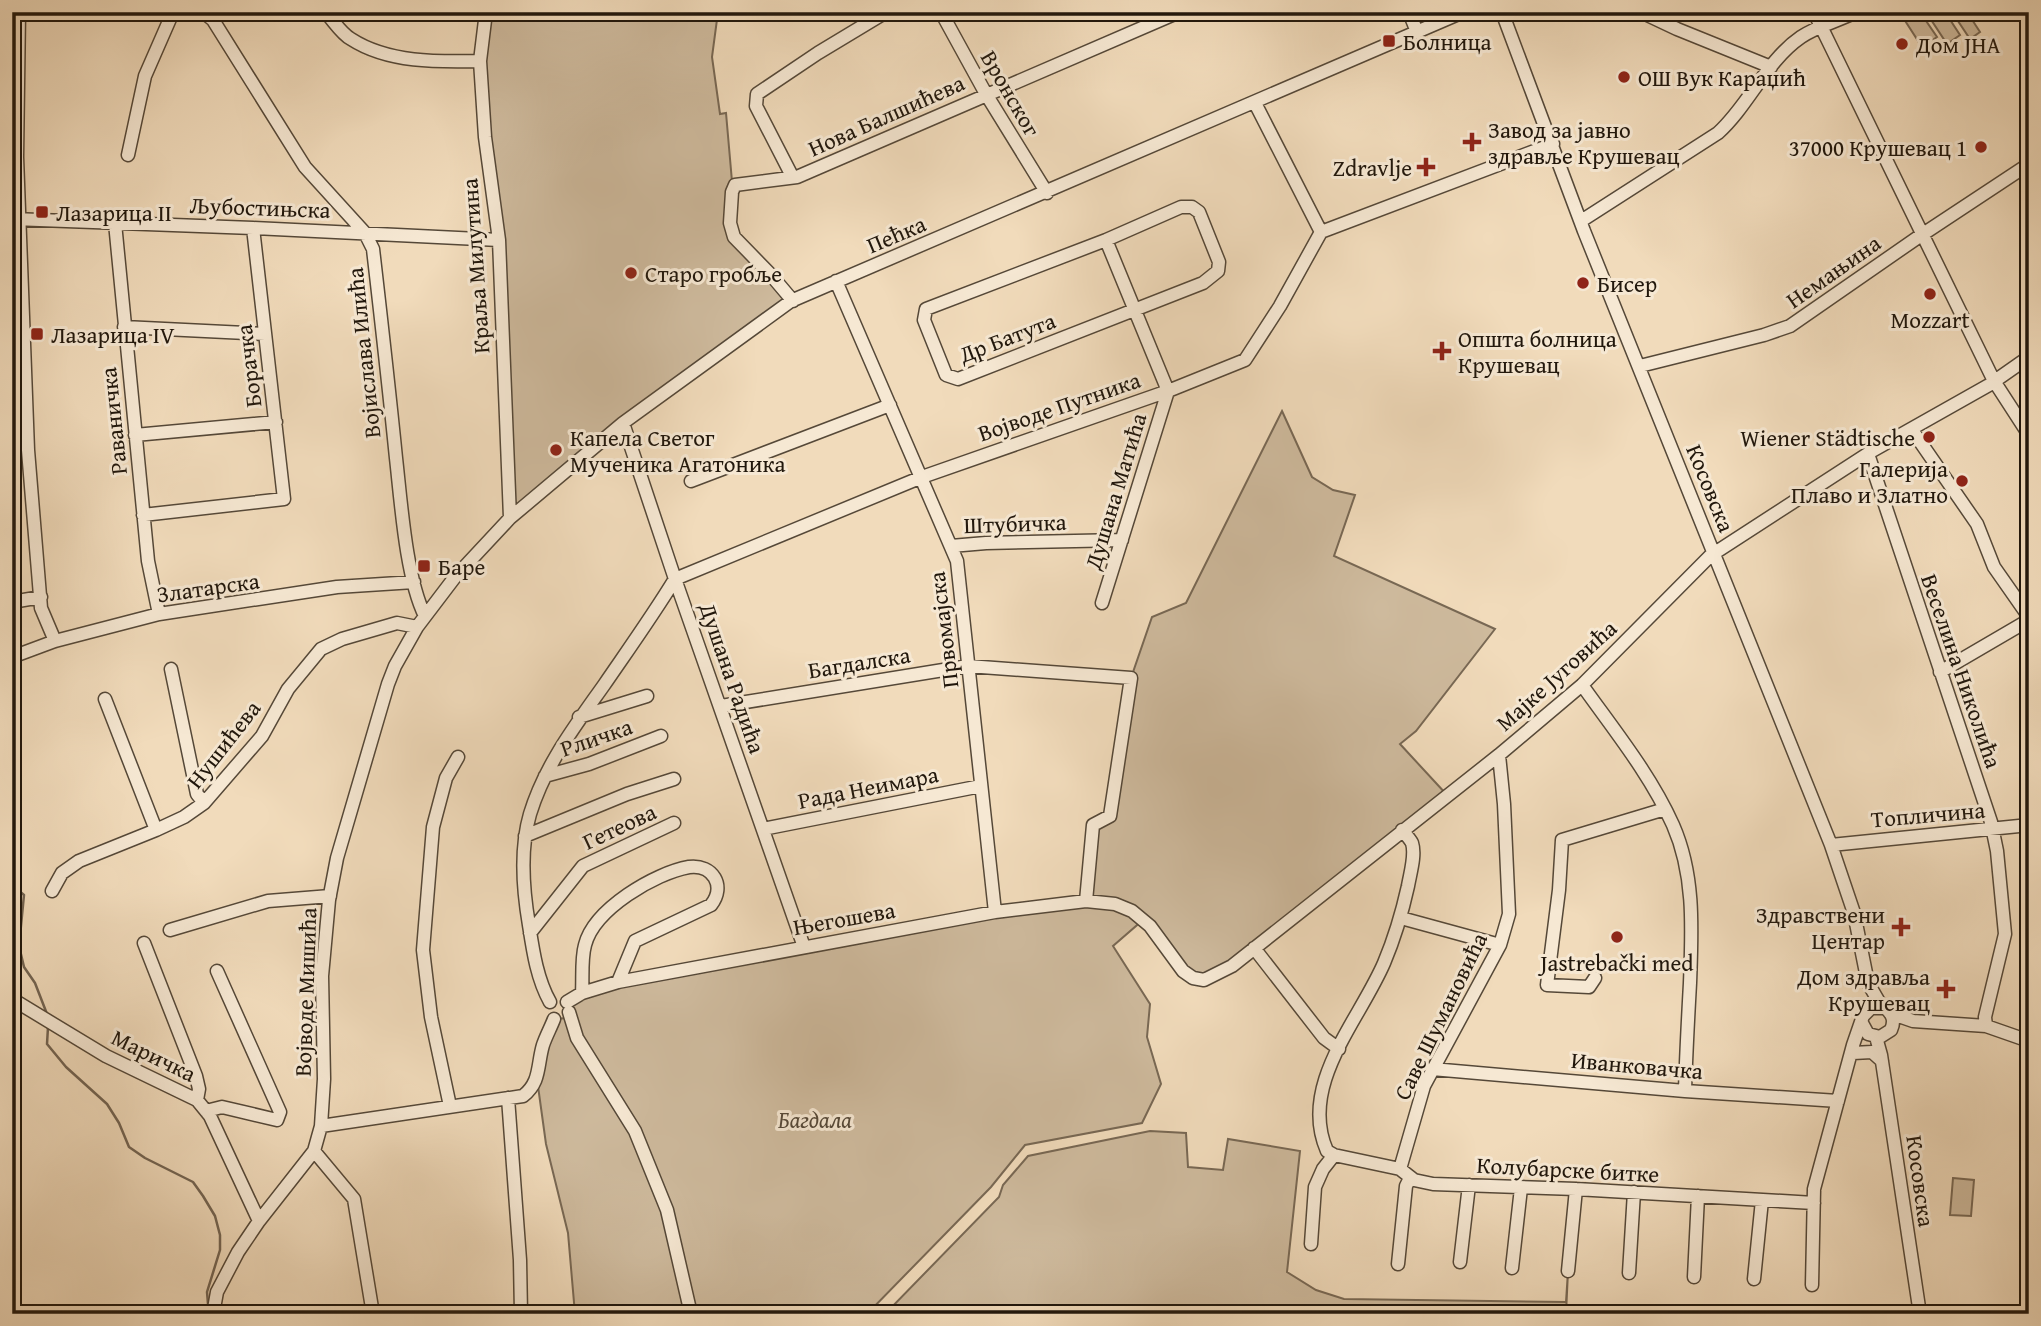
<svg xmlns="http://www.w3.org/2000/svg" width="2041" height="1326" font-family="'Gentium Book Plus',serif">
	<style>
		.green { fill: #ceba9d; stroke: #786854; stroke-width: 2 }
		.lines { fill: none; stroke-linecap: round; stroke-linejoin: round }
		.stream { stroke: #736452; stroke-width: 2.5 }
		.minor-casing { stroke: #554838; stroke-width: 15 }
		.minor { stroke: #f6e8d3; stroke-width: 12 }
		.poi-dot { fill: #8f2418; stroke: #f6e8d3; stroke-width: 2.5 }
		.labels { text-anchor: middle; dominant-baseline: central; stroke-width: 6; stroke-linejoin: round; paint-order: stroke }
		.poi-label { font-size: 23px; fill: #21170c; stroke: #f6e8d3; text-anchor: start }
		.street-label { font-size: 23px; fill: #21170c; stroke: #f6e8d3 }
		.park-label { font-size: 23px; font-style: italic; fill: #554838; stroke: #f6e8d3 }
	</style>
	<rect width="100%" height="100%" fill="#f1dbbb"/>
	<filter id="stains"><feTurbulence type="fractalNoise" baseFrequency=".00286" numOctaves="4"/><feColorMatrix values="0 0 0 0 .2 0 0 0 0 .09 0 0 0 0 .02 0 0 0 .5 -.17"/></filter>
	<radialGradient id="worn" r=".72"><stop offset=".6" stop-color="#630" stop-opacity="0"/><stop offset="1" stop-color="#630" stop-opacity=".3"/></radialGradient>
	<path class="green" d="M486,12h232l-6,45 8,57 6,-1 7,80v51l58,57 -281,217 -11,-278 -14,-103z
		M1907,12h13l17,25 -15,10 -20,-31z
		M1926,12h19l15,23 -13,9z
		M1952,12h20l-3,3 11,17 -10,7z
		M1282,411l30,66 21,13 22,5 -21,61 161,73 -79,102 -16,13 47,51 -215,171 -39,12 -50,-58 -30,26 37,58 -3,33 14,47 -19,39 -117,22 -34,42 -124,127h-292l-7,-81 -22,-89 -9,-65 21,-60 7,-1 17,-25 504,-92 7,-76 17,-9 21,-138 21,-61 34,-14z
		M1150,1131l36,2 2,34 35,3 5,-31 72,12 -13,121 29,18 28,9 222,3 2,-31 -2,43h-681l114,-117 4,-12 25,-29z
		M1953,1178l21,2 -3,36 -21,-1z"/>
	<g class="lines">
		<path class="stream" d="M12,885l12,10 -5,51 5,21 11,16 12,31
			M48,1027l-1,17 19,23 41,37 12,19 10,24 16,11 48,24 10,14 12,20 5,19v15l-13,42 1,12 3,2"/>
		<defs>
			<path id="minor" d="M19,12l-2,145 11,293 13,158 14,33
				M203,12l10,8 92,147 60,66 8,16c8,69 16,139 23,209 5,44 10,120 29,158
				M486,12l-6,49 5,76 14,103 11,278
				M941,12l45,82 61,99
				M1409,12l8,20
				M1502,12l82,219 247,614 23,68 14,70 14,24
				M1641,12l36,17 94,38
				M1814,12l180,369 35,54
				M328,15c7,8 14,19 23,24 37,24 87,23 129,22
				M1255,103l66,129
				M128,155l17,-79 28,-64
				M792,176l-36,-70 1,-12 61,-41 68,-41
				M1181,207h11l7,5 20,50 -1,9 -15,12 -245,96 -12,-4 -22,-55 2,-11 180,-69z
				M13,219l240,9 246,12
				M1581,221l137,-88c31,-28 48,-72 83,-96 16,-11 37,-16 55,-25
				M115,223l33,338 11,53
				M1106,240l62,151
				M836,281l121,280 38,351
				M793,301l-22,-26 -37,-38 -4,-14 2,-31 3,-7 62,-8 382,-165
				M124,327l141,7
				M1640,366l124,-31 26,-9 127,-88 112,-74
				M623,423l52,156 129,368
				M1912,430l65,94 17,43 35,50
				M135,435l141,-13
				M1868,454l123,368 6,29 8,83 -20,83 1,9
				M691,481l199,-76
				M143,515l141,-16 -31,-271
				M951,546l35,-3 136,-3
				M12,602l29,-5
				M1102,603l66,-212
				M12,657l43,-16 104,-27 178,-27 77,-5
				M171,669l26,125 7,9
				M1940,672l89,-52
				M1582,685c32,45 68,89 91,140 22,50 19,104 17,158 -2,36 -4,72 -5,108
				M105,699l51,131
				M721,706l247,-40 163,12 -21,138 -17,9 -7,76
				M579,717l68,-21
				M545,776l44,-12 72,-28
				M763,829l218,-43
				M1402,830c3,4 8,9 10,13 4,12 -2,31 -4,43 -6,27 -13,51 -24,77 -25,58 -86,122 -57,188l7,4 66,14 14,11 19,4 143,5 238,14
				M525,836l102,-42 47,-15
				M1831,845l198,-20
				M52,891l10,-18 17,-12 77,-31 28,-13 20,-14 58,-67 26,-47 33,-40 21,-10 55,-16 20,4
				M1401,918l99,27
				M170,930l98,-29 62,-5
				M530,933l53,-67 91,-43
				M144,943l52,133 3,13 -2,11
				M1254,948l70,90 15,11
				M1595,978l-6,9 -42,-2 12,-95 3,-50 103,-31
				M582,993c1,-15 -1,-34 3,-48 9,-36 70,-72 104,-78 24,-3 37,19 22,38l-76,36 -17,41
				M12,999l94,57 91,44 13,16 49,105
				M550,1002c-13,-23 -17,-51 -21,-77 -6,-35 -9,-77 1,-111 15,-49 45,-88 74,-129 24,-35 49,-70 71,-106l247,-102 246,-86 77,-31 35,-54 41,-74 232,-88
				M567,1002l15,-9 36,-11 377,-70 91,-11 29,3 17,7 18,15 33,45 10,7 11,2 28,-14 267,-211 83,-70 128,-129 162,-105 117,-66 40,-28
				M569,1012l8,26 58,93 32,79 24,104
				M1890,1013l23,8 73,5 43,15
				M1876,1037l5,18 39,259
				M1853,1053l19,-1 10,9
				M1432,1069l253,22 153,10
				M508,1098l12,162 1,54
				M450,1106l-19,-89 -8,-67 10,-123 13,-49 12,-21
				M206,1111l16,-4 55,13 3,-8 -63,-141
				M321,1126l202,-30c18,-14 14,-31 20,-51 3,-9 8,-18 11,-26
				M314,1151l40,48 19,115
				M1400,1169l24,-83 76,-141 9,-31 -5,-110 -5,-49
				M1311,1244l4,-57 8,-18 11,-14
				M1460,1262l9,-77
				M1398,1264l8,-78 4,-8
				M1512,1268l9,-80
				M1568,1271l8,-82
				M1629,1273l5,-81
				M1694,1277l4,-81
				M1754,1279l8,-79
				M1812,1285l2,-96 39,-144 10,-29 8,-8h14c8,6 10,13 6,22l-11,7 -12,-3 -6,-11
				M213,1314l4,-22 21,-40 21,-31 55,-70 7,-25 3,-47 -2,-103 7,-76 8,-42 51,-174 7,-18 22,-39 38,-50 55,-59 113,-95 168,-122 672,-289"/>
		</defs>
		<use href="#minor" class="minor-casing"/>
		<use href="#minor" class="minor"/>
	</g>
	<g class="poi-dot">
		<rect x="1382" y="34" width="14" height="14" rx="3.5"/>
		<circle cx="1902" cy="44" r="7"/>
		<circle cx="1624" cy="77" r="7"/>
		<path d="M1468.5 131.5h7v7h7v7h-7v7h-7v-7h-7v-7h7z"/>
		<circle cx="1981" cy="147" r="7"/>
		<path d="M1422.5 156.5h7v7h7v7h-7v7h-7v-7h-7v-7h7z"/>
		<rect x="35" y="205" width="14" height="14" rx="3.5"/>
		<circle cx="631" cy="273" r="7"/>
		<circle cx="1583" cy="283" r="7"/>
		<circle cx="1930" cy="294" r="7"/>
		<rect x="30" y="327" width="14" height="14" rx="3.5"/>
		<path d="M1438.5 340.5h7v7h7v7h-7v7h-7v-7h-7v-7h7z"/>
		<circle cx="1929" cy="437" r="7"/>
		<circle cx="556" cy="450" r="7"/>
		<circle cx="1962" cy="481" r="7"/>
		<rect x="417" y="559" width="14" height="14" rx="3.5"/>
		<path d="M1897.5 916.5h7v7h7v7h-7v7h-7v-7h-7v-7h7z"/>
		<circle cx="1617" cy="937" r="7"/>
		<path d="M1942.5 978.5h7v7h7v7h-7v7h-7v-7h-7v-7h7z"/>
	</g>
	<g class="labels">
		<g class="poi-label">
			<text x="1403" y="41">Болница</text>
			<text x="1916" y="44">Дом ЈНА</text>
			<text x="1638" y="77">ОШ Вук Караџић</text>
			<text x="1488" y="129">Завод за јавно<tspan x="1488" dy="26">здравље Крушевац</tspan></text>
			<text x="1967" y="147" text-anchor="end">37000 Крушевац 1</text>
			<text x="1412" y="167" text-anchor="end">Zdravlje</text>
			<text x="56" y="212">Лазарица II</text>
			<text x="645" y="273">Старо гробље</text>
			<text x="1597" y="283">Бисер</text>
			<text x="1930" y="319" text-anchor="middle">Mozzart</text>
			<text x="51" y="334">Лазарица IV</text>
			<text x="1458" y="338">Општа болница<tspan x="1458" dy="26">Крушевац</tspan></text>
			<text x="570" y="437">Капела Светог<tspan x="570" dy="26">Мученика Агатоника</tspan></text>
			<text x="1915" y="437" text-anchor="end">Wiener Städtische</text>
			<text x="1948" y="468" text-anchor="end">Галерија<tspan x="1948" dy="26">Плаво и Златно</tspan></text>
			<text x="438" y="566">Баре</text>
			<text x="1885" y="914" text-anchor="end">Здравствени<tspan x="1885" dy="26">Центар</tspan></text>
			<text x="1617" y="962" text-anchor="middle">Jastrebački med</text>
			<text x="1930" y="976" text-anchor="end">Дом здравља<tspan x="1930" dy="26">Крушевац</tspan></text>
		</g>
		<g class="street-label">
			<text transform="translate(1011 93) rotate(60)">Вронског</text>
			<text transform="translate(886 115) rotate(-24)">Нова Балшићева</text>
			<text transform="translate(260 207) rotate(2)">Љубостињска</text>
			<text transform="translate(896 234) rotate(-23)">Пећка</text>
			<text transform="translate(475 266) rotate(-94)">Краља Милутина</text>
			<text transform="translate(1833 271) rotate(-35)">Немањина</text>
			<text transform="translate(1007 337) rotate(-21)">Др Батута</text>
			<text transform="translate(363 353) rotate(-96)">Војислава Илића</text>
			<text transform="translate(248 366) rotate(-97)">Борачка</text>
			<text transform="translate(1059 406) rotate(-19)">Војводе Путника</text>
			<text transform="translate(113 421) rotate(-96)">Раваничка</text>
			<text transform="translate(1711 488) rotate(68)">Косовска</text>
			<text transform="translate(1115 491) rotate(-73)">Душана Матића</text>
			<text transform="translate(1015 523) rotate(-2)">Штубичка</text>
			<text transform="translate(208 587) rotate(-8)">Златарска</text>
			<text transform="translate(943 630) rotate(-97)">Првомајска</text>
			<text transform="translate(859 662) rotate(-9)">Багдалска</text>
			<text transform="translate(1962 671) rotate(71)">Веселина Николића</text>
			<text transform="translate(1556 675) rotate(-42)">Мајке Југовића</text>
			<text transform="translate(733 678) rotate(71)">Душана Радића</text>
			<text transform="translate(596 737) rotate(-19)">Рличка</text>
			<text transform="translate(223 744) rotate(-52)">Нушићева</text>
			<text transform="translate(868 787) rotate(-11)">Рада Неимара</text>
			<text transform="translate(1928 814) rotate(-5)">Топличина</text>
			<text transform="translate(619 826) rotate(-25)">Гетеова</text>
			<text transform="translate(844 918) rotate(-10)">Његошева</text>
			<text transform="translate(305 992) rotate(-88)">Војводе Мишића</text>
			<text transform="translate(1440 1016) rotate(-64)">Саве Шумановића</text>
			<text transform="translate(154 1055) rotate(26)">Маричка</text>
			<text transform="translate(1637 1065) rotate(5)">Иванковачка</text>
			<text transform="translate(1568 1169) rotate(3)">Колубарске битке</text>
			<text transform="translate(1921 1181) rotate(82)">Косовска</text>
		</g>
		<g class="park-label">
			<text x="815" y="1119">Багдала</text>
		</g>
	</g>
	<rect width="2041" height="1326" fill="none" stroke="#f1dbbb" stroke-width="42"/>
	<rect x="14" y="14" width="2013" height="1298" fill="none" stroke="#21170c" stroke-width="3.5"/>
	<rect x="21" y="21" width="1999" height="1284" fill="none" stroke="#21170c" stroke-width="2"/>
	<rect width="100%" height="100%" filter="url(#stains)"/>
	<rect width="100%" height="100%" fill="url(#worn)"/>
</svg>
